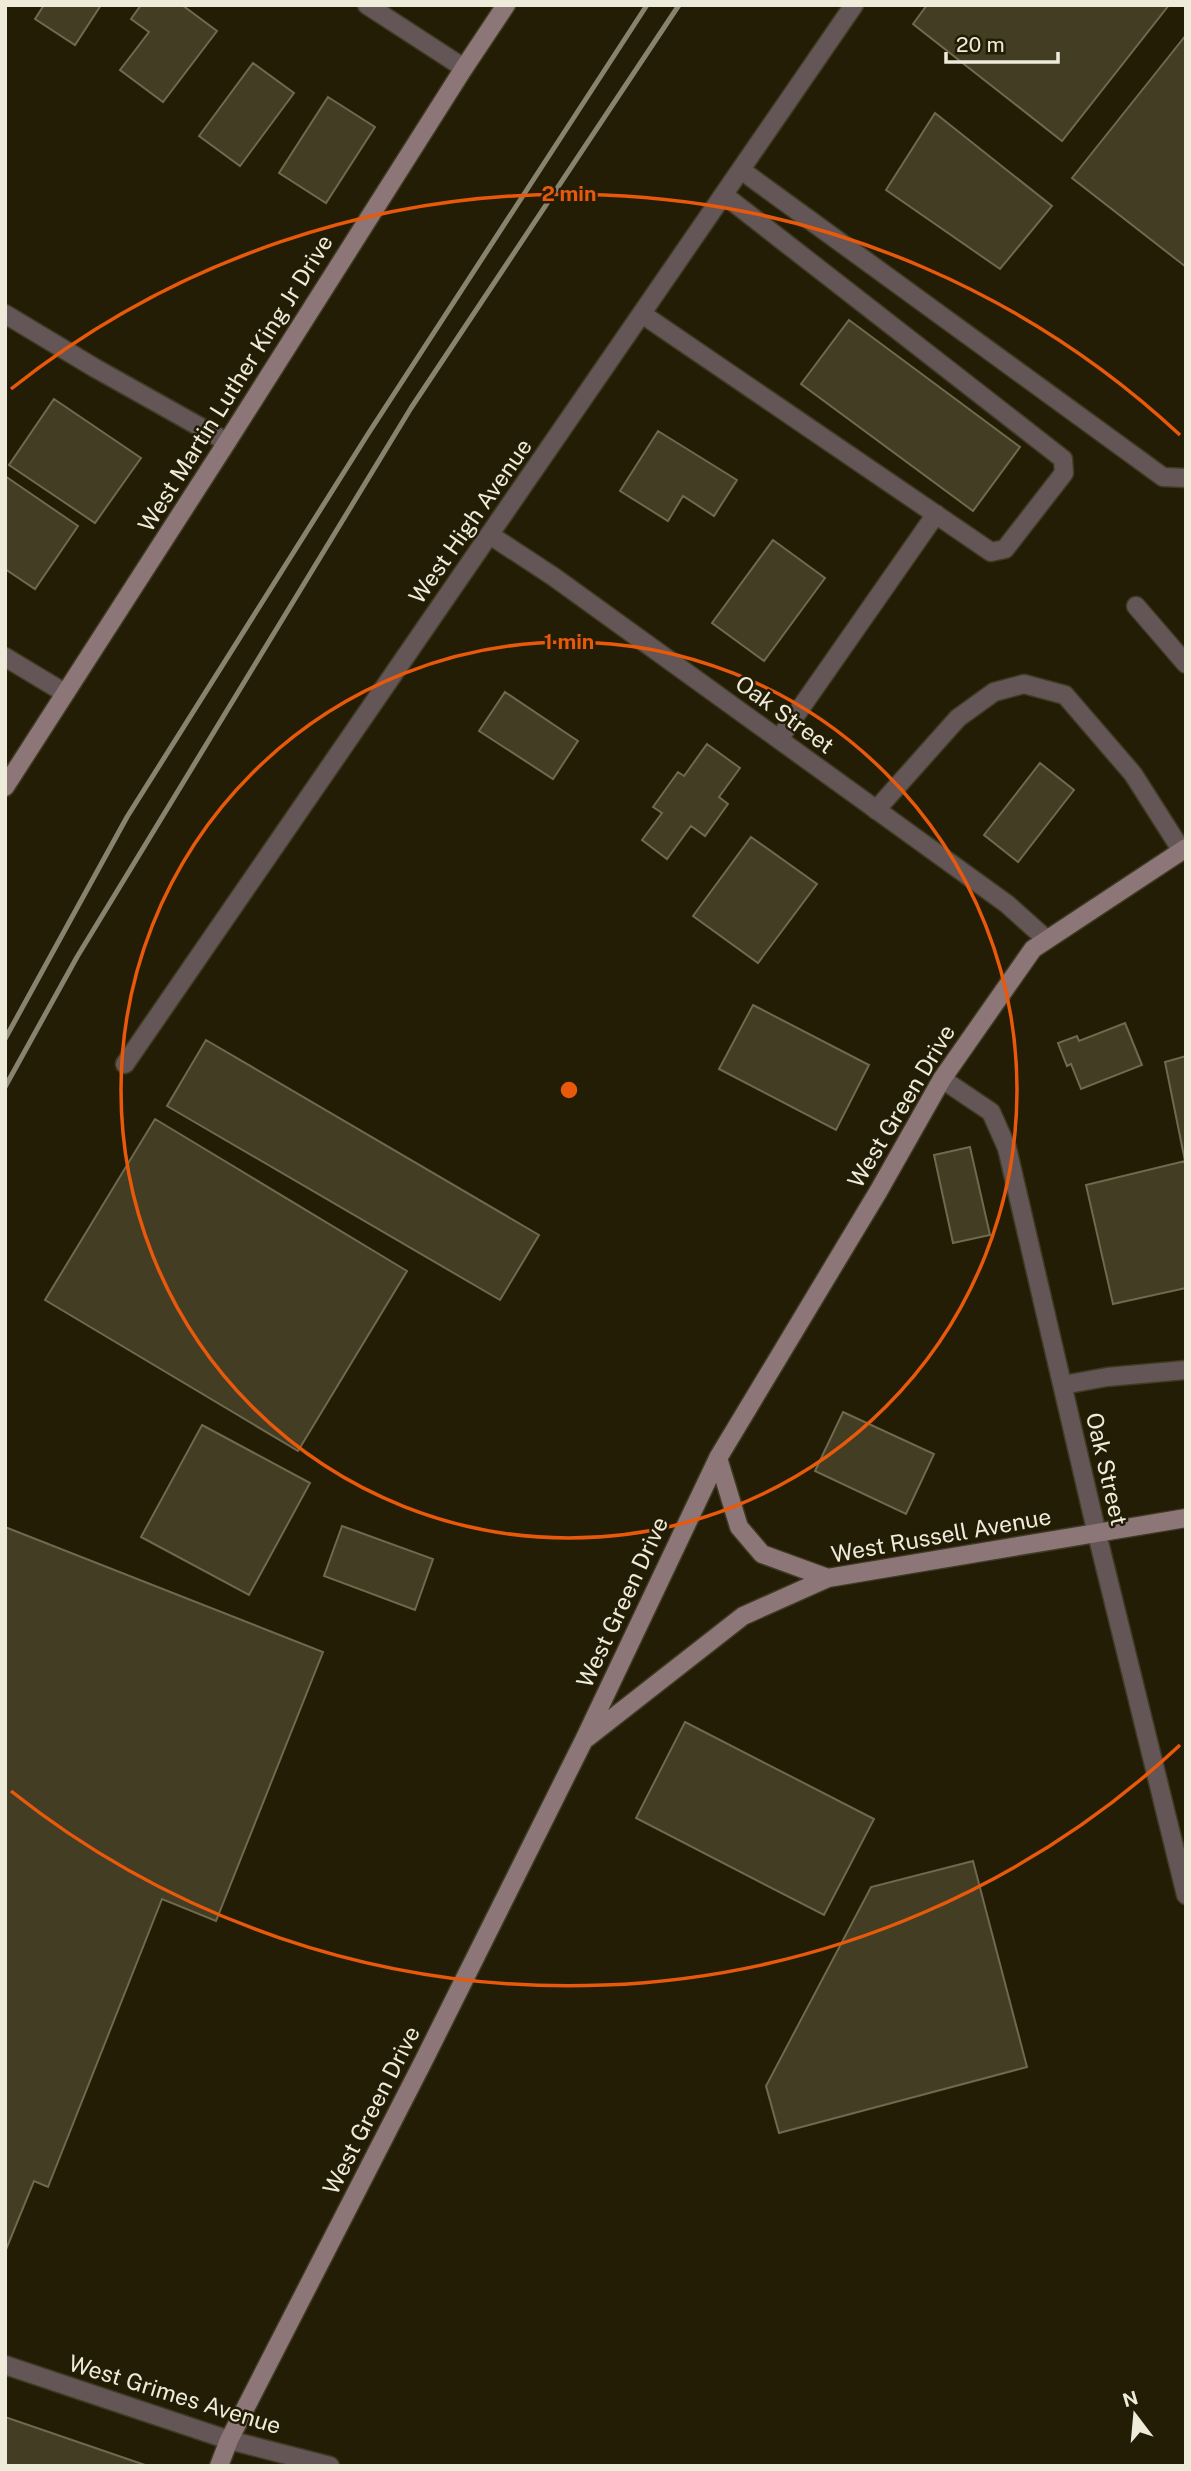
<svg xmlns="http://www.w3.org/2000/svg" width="1191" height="2471" font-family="'Public Sans',sans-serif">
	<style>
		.building { fill: #433e23; stroke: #6f694e; stroke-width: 2 }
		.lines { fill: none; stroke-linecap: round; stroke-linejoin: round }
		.service-casing { stroke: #3f3a22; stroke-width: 21 }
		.minor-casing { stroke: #3f3a22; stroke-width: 21 }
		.tertiary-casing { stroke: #3f3a22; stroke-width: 21 }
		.secondary-casing { stroke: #3f3a22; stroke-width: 21 }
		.service { stroke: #645657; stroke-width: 18 }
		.minor { stroke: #645657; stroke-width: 18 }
		.tertiary { stroke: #645657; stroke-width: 18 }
		.secondary { stroke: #8d7678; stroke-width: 18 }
		.rail { stroke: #87836f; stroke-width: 5 }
		.ring { fill: none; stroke: #e8590c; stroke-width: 3.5 }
		.labels { text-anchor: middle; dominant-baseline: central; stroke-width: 5; stroke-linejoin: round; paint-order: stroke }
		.street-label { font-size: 23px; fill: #eeebdb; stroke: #221d04 }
		.centre { fill: #e8590c; stroke: #221d04; stroke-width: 3.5 }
		.ring-label { font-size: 21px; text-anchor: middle; font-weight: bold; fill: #e8590c; stroke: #221d04; stroke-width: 5; stroke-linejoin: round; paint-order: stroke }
	</style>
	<rect width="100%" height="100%" fill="#221d04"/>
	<path class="building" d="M44,5h57l-26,40 -40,-26z
		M141,5h41l35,26 -54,71 -43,-32 29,-38 -18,-13z
		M927,5h242l-107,136 -149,-117z
		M1186,35v232l-114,-89z
		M253,63l41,30 -54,73 -41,-30z
		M328,97l47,30 -49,76 -47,-30z
		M935,113l117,93 -52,63 -114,-79z
		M849,320l171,127 -47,64 -172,-127z
		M54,399l87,59 -46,65 -86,-58z
		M658,431l79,49 -23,36 -31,-20 -15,25 -48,-30z
		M5,476l73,50 -43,63 -30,-20z
		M773,540l52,38 -61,83 -52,-38z
		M505,692l73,49 -25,38 -74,-48z
		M707,744l33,24 -21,29 9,7 -23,32 -14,-10 -24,33 -25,-19 20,-27 -9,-6 25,-35 6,4z
		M1040,763l34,27 -56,72 -34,-27z
		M751,837l66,47 -59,79 -65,-47z
		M753,1005l116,60 -33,65 -117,-61z
		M1125,1023l17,42 -61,24 -10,-25 -4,2 -9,-23 19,-7 2,5z
		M206,1040l333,195 -39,65 -333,-194z
		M1186,1056v232l-73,16 -27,-119 99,-24 -20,-99z
		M155,1119l252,152 -109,180 -253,-151z
		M970,1147l20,88 -37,8 -19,-88z
		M843,1412l91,42 -28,60 -91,-43z
		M202,1425l108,58 -61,112 -108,-58z
		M342,1526l91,33 -18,51 -91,-34z
		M5,1527l318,125 -107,269 -54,-22 -114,288 -14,-6 -29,71z
		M685,1722l189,97 -50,96 -188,-97z
		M973,1861l54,206 -248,66 -13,-47 105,-199z
		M5,2417l143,49h-143z"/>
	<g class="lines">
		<defs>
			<path id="service" d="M741,170l422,307 23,1
				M5,314l90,54 132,74
				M642,314l349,238 14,-3 59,-76 -1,-14 -339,-264
				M1136,606l50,58
				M779,739l157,-225
				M876,810l82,-92 36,-26 30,-8 41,11 68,79 49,77
				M1063,1385l44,-8 79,-7"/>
			<path id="minor" d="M367,5l97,63
				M490,535l64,42 453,327 39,35
				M125,1064l729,-1059
				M942,1079l49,33 16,36 90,386 89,361
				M5,2365l224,75 101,26"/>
			<path id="tertiary" d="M5,657l60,36"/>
			<path id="secondary" d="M5,787l222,-345 237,-374 42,-63
				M718,1458l21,69 23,27 66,24
				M587,1738l156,-122 85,-38 358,-60
				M219,2466l10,-26 194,-378 161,-322 134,-282 160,-266 64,-113 91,-130 153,-101"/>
		</defs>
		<use href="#service" class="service-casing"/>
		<use href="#minor" class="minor-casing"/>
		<use href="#tertiary" class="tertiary-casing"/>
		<use href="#secondary" class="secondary-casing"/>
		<use href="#service" class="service"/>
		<use href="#minor" class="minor"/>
		<use href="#tertiary" class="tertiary"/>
		<use href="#secondary" class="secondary"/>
		<path class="rail" d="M5,1039l122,-222 241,-383 279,-429
			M5,1087l72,-130 334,-549 268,-403"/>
	</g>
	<g class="ring">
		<circle cx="569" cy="1090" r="448"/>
		<path d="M1180 1745A896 896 0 0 1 11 1791M11 389A896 896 0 0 1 1180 435"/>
	</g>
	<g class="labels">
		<g class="street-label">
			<text transform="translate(235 383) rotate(-58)">West Martin Luther King Jr Drive</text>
			<text transform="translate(470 521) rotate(-55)">West High Avenue</text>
			<text transform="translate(785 714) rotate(36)">Oak Street</text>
			<text transform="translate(901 1106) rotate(-59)">West Green Drive</text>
			<text transform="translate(1107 1469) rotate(77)">Oak Street</text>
			<text transform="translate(941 1535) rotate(-10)">West Russell Avenue</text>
			<text transform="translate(622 1602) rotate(-65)">West Green Drive</text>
			<text transform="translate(371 2110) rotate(-63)">West Green Drive</text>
			<text transform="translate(175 2394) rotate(17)">West Grimes Avenue</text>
		</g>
	</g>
	<circle cx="569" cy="1090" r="10" class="centre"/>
	<g class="ring-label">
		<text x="569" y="201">2 min</text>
		<text x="569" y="649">1 min</text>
	</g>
	<rect width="1191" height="2471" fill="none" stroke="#eeebdb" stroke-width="14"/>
	<g transform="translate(1135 2415) rotate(344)" stroke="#221d04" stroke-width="5" paint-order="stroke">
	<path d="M0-5L12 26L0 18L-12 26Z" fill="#eeebdb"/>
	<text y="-10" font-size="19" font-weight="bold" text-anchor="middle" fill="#eeebdb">N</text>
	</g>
	<path d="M946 52v10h112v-10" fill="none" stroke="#eeebdb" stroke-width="3.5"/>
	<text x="956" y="52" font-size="21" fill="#eeebdb" stroke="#221d04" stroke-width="5" paint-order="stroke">20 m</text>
</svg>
